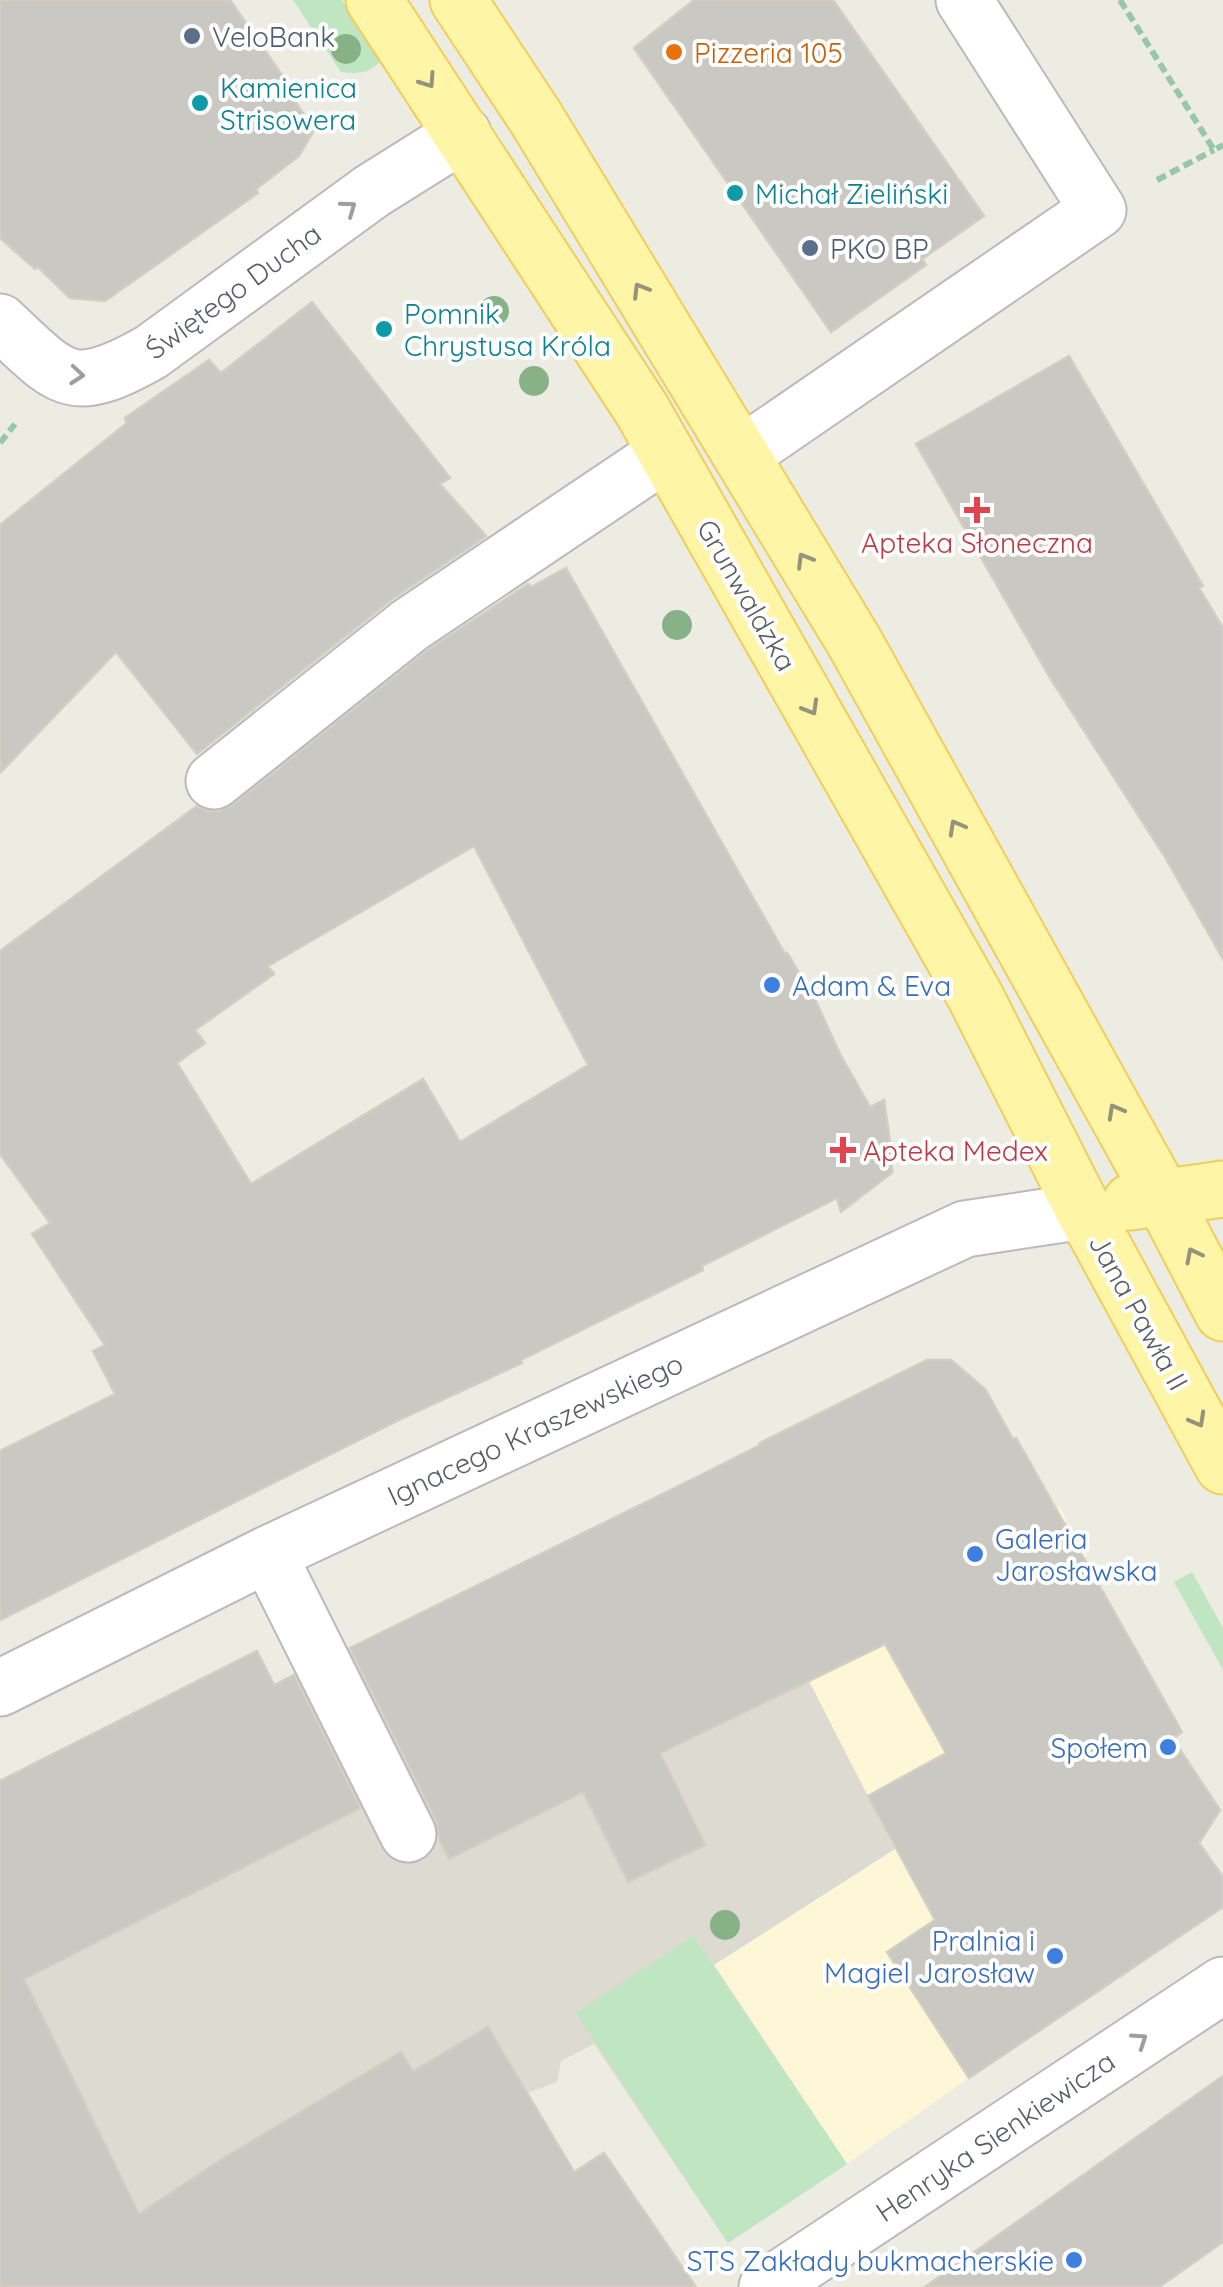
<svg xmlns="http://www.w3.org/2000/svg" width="1223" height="2287" font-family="Quicksand,sans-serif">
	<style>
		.commercial { fill: #fdf7d8 }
		.education { fill: #dddbd1 }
		.green { fill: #bfe5c1 }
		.building { fill: #cac8c2; stroke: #d2cec1; stroke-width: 2.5; fill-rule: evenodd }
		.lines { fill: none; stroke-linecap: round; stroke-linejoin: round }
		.minor-casing { stroke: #b8babf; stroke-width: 59 }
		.major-casing { stroke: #f0ce59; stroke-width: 59 }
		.path { stroke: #98c6a8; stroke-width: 6; stroke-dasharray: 10 5; stroke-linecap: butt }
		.minor { stroke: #fff; stroke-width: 55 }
		.major { stroke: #fef5a7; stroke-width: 55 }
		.tree { fill: #87b187 }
		.oneway { stroke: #94937b }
		.oneway2 { stroke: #9d9ea1 }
		.service-dot { fill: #5c6f8a; stroke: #fff; stroke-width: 4 }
		.food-dot { fill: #e8710a; stroke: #fff; stroke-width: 4 }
		.culture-dot { fill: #0f9aa8; stroke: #fff; stroke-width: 4 }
		.health-dot { fill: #e0444e; stroke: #fff; stroke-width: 4 }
		.shop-dot { fill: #3f7fe0; stroke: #fff; stroke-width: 4 }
		.labels { text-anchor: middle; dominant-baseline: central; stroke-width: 8; stroke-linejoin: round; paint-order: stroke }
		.service-label { font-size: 28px; fill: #4e5e75; stroke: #fff; text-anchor: start }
		.food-label { font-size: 28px; fill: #c56008; stroke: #fff; text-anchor: start }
		.culture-label { font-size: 28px; fill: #0d838f; stroke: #fff; text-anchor: start }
		.street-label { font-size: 28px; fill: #5b5e63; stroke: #fff }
		.health-label { font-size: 28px; fill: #be3a42; stroke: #fff }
		.shop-label { font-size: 28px; fill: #366cbe; stroke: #fff; text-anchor: end }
	</style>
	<rect width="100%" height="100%" fill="#edece2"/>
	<path class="commercial" d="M977,1386l7,1 72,121 4,-1 7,14 -3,2 11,19 3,-1 9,15 -4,2 85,173 13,-6 3,6 -11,8 47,71 -21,33 24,34v30l-254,171 -122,86 -133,-199 180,-117 -87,-166 -47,-239 105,-53 2,2z"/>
	<path class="education" d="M703,1474l192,375 -181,116 133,199 -119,79 -134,-199 -33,17 -4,21 -557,205v-506l257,-130 25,46 69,-38 -4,-10z"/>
	<path class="green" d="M293,0h49l39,60c-10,14 -23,14 -40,12z
		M1192,1572l31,56v42l-49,-88z
		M693,1936l154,228 -119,79 -152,-230z"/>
	<path class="building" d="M0,0h230l54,78 -3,2 33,50 -15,26 -43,33 2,4 -153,108 -35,-3 -32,-31 -3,2 -35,-31z
		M694,0h139l151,216 -62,43 4,6 -95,67 -197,-284z
		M312,302l138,176 -10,6 46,52 -95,64 -194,154 -81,-102 -116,121v-248l127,-102 -2,-5 84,-58 12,13z
		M1069,356l134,230 -4,2 24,40v331l-58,-102 -116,-181 -133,-232z
		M566,568l219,386 2,-1 27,44 26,57 30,53 14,-7 8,56v17l-51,39 -4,-14 -135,68 1,4 -44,22 -138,68 1,3 -117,54 -405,203v-169l115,-57 -22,-43 12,-6 -73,-111 18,-11 -50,-69v-203l197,-145 7,4 14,2 15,-7 195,-155 100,-66 3,3zM474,846l114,219 -128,77 -37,-63 -172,105 -74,-121 28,-20 -10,-13 79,-56 -6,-8z
		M927,1360h24l34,29 28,50 3,-1 166,294 -9,7 47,71 -21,33 24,34v30l-254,171 -82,-126 48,-32 -67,-124 78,-43 -61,-109 -225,109 45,92 -77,37 -45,-90 -134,67 -10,-21 -3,-18 -86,-172 353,-174 57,-29v-2z
		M257,1651l17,34 20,-10 66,133 -336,171 115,235 83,-55 179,-107 12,19 75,-44 86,145 30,-19 92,134h-696v-506z
		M1223,2076v166l-64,45h-234z"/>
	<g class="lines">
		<defs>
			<path id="minor" d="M0,322c62,58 70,76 151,30l221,-161 91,-57
				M741,455l357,-245 -134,-210
				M214,781l196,-156 256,-172
				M268,1554l140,280
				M0,1688l268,-134 697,-325 119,-18
				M767,2287l456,-302"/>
			<path id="major" d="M374,0l268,410 333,586 109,215 139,255
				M458,0l78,118 319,525 307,553 61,117
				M1131,1202l92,-13"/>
		</defs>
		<use href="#minor" class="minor-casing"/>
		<use href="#major" class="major-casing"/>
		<path class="path" d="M1120,0l94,150 9,-5
			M1157,180l57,-30
			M0,443l15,-19"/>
		<use href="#minor" class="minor"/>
		<use href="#major" class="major"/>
	</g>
	<g class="tree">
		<circle cx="346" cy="49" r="15"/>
		<circle cx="494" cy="311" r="15"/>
		<circle cx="534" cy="381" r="15"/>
		<circle cx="677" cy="625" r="15"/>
		<circle cx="725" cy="1925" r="15"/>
	</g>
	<defs><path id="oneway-chevron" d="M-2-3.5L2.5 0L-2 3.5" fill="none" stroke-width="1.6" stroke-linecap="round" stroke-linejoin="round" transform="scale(2.5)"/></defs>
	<g class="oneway">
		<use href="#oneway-chevron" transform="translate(428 81) rotate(56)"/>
		<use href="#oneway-chevron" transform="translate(640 290) rotate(-121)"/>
		<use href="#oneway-chevron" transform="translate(804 560) rotate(-121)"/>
		<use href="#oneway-chevron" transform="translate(811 708) rotate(60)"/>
		<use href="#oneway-chevron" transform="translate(956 827) rotate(-119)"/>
		<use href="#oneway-chevron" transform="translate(1115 1111) rotate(-119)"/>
		<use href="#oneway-chevron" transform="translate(1193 1255) rotate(-117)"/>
		<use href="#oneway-chevron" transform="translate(1198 1420) rotate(61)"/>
	</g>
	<g class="oneway2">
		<use href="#oneway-chevron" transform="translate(349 208) rotate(-36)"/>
		<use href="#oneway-chevron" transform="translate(77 375) rotate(5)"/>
		<use href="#oneway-chevron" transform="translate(1140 2040) rotate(-34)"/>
	</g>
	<g class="service-dot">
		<circle cx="192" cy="36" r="10"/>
		<circle cx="810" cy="248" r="10"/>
	</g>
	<circle class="food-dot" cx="674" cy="52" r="10"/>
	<g class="culture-dot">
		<circle cx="200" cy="103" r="10"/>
		<circle cx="735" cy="193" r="10"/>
		<circle cx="384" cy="329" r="10"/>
	</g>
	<g class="health-dot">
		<path d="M972 495h10v10h10v10h-10v10h-10v-10h-10v-10h10z"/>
		<path d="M838 1135h10v10h10v10h-10v10h-10v-10h-10v-10h10z"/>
	</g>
	<g class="shop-dot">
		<circle cx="772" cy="985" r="10"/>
		<circle cx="975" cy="1554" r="10"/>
		<circle cx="1168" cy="1747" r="10"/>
		<circle cx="1055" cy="1956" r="10"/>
		<circle cx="1074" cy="2260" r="10"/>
	</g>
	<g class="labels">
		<g class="service-label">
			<text x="212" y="36">VeloBank</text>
			<text x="830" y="248">PKO BP</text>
		</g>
		<g class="food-label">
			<text x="694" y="52">Pizzeria 105</text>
		</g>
		<g class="culture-label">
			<text x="220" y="87">Kamienica<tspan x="220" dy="32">Strisowera</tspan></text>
			<text x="755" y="193">Michał Zieliński</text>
			<text x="404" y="313">Pomnik<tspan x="404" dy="32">Chrystusa Króla</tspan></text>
		</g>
		<g class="street-label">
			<text transform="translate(233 291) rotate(-36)">Świętego Ducha</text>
			<text transform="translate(747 595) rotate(60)">Grunwaldzka</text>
			<text transform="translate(1139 1312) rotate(61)">Jana Pawła II</text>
			<text transform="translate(535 1429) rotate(-25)">Ignacego Kraszewskiego</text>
			<text transform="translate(995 2136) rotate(-34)">Henryka Sienkiewicza</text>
		</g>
		<g class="health-label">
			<text x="977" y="542">Apteka Słoneczna</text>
			<text x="863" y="1150" text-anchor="start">Apteka Medex</text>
		</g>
		<g class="shop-label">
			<text x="792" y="985" text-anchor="start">Adam &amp; Eva</text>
			<text x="995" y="1538" text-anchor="start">Galeria<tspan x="995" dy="32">Jarosławska</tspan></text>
			<text x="1148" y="1747">Społem</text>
			<text x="1035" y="1940">Pralnia i<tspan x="1035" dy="32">Magiel Jarosław</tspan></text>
			<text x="1054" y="2260">STS Zakłady bukmacherskie</text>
		</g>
	</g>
</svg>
